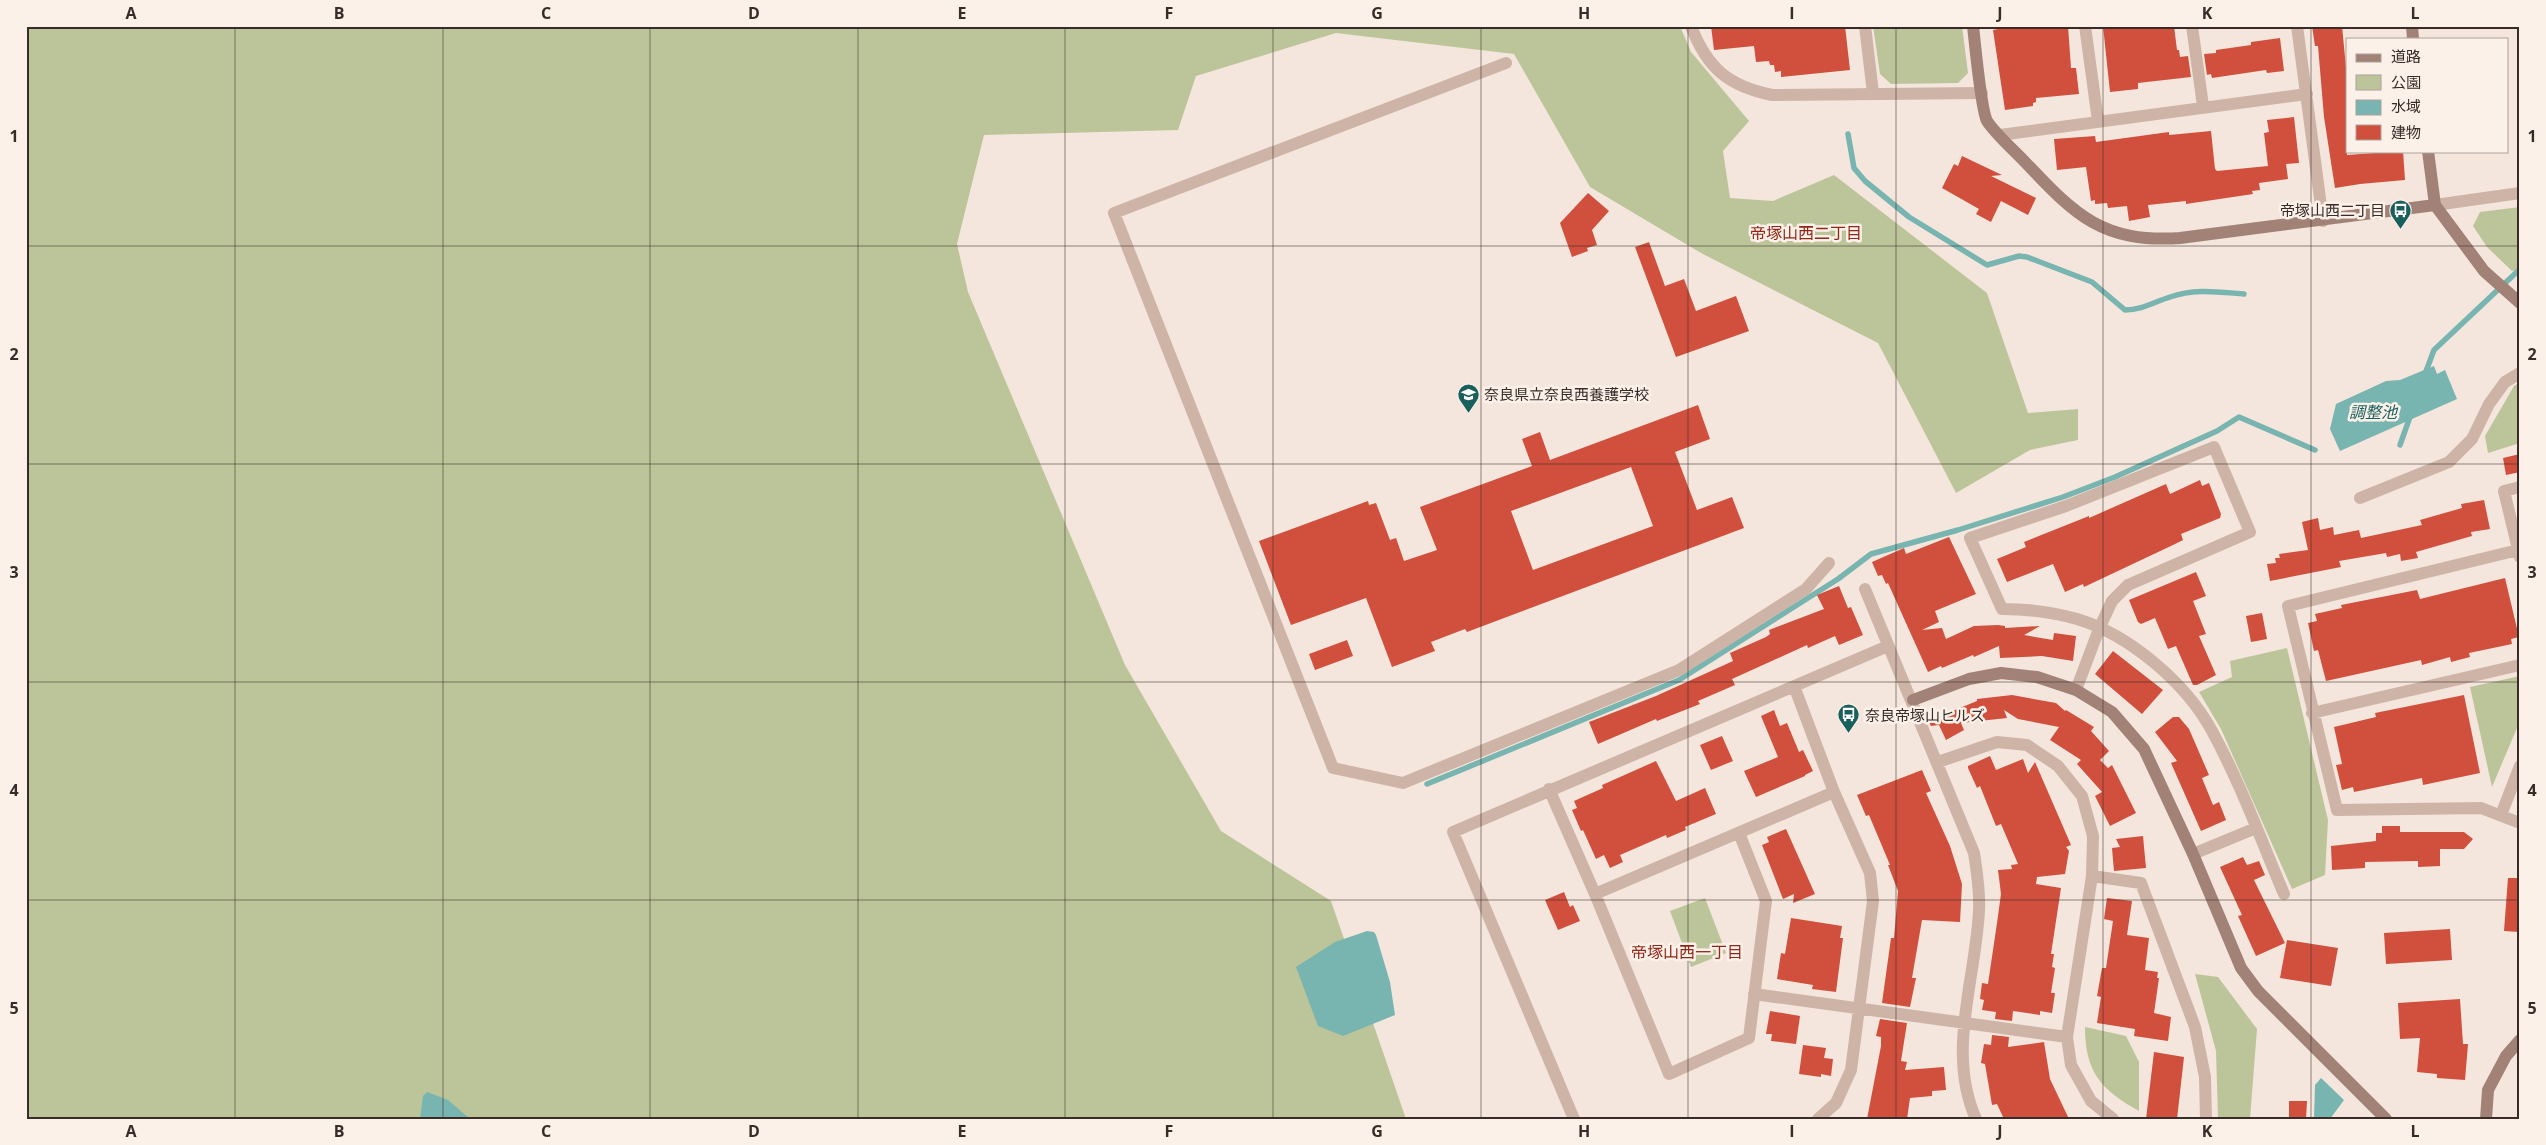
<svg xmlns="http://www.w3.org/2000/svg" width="2546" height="1145" font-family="'Open Sans','Noto Sans JP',sans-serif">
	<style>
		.green { fill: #bcc59a }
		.water { fill: #78b4b0 }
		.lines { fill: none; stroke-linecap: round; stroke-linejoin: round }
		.stream { stroke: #78b4b0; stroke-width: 5.5 }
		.building { fill: #d14f3d; fill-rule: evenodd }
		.street { stroke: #ceb4a6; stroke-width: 12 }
		.secondary { stroke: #a28277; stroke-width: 12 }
		.grid { fill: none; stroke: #392b28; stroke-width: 1; stroke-opacity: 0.55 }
		.labels { text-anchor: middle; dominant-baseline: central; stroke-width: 5; stroke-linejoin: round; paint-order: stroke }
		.poi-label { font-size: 15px; fill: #392b28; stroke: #fbf1e9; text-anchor: start }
		.neighbourhood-label { font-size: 16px; fill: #902719; stroke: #fbf1e9 }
		.water-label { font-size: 16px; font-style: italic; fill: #195f5c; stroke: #fbf1e9 }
		.neatline { fill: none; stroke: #392b28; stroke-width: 2 }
		.grid-label { font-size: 16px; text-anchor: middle; font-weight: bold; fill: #392b28 }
	</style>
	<rect width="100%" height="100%" fill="#f4e6dc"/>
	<path class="green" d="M26,26h1654l11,26 58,69 -26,30 7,47 43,3 61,-26 153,118 41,120 50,-4v31l-48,10 -74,43 -78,-150 -177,-90 -111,-66 -76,-133 -178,-21 -140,43 -18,54 -194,5 -27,109 11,48 157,373 96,166 110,70 75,218h-1380z
		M1873,26h89l6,47 -10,10 -67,1 -11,-10z
		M2520,207v62l-8,2 -25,-24 -14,-21 7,-14z
		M2520,382v61l-32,10 -3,-17 29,-50z
		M2287,648l41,172 -3,55 -33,14 -71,-160 -22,-37 33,-15 -2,-16z
		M2520,676v45l-28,66 -22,-100z
		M1705,898l21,55 -35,14 -21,-56z
		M2195,974l23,3 39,52 -7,90h-32l-2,-68z
		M2085,1027l41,9 13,26v49c-38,-21 -54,-39 -54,-84z"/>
	<path class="water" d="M2434,366l3,8 8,-4 12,29 -117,52 -10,-22 6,-25 50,-23 14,-1z
		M1367,931l7,1 2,3 14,47 5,33 -52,21 -25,-10 -22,-59 39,-25z
		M2321,1078l23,22 -14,19h-16l1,-34z
		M427,1092l21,8 22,19h-50l3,-23z"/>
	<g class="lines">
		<path class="stream" d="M1848,134l6,34 11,13 44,36 78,48 32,-9 8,1 65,25 33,28c17,0 29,-8 45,-13 24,-9 49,-5 74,-3
			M2425,374l9,-24 86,-81
			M2400,445l11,-31
			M1427,784l252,-104 159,-101 33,-25 87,-24 105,-33 52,-20 102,-46 22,-14 76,33"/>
	</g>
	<path class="building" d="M1711,26h134l5,44 -69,7v-6l-6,1 -1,-7h-4l-1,-4 -13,1 -2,-16 -40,4z
		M2002,26h66l3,42h5l3,26 -43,4v4l-3,1v3l-28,4 -12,-80 10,-2z
		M2103,26h71l3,24h2l1,7 8,-1 3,21 -53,6v6l-28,3z
		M2312,26h30l5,52v77l56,-4 2,29 -45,4 -25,4 -11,-71 -6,-71h-3z
		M2280,38l4,33 -17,2 -1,-3 -54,8 -1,-4 -4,1 -3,-21 12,-1v-3l35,-5v-3z
		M2294,117l5,46 -13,1 2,15 -29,4 1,7 -8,1 1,3 -67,10v-3l-38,4 2,12 -21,4 -2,-15 -19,2 -1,-5 -12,1v-4l-4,1 -5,-34 -29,3 -3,-31 41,-3 1,6 73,-10v3l42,-4 4,38 2,2 51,-5 -4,-33 5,-1 -2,-12z
		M1962,156l40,19 -11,1 45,22 -8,17 -27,-14 -10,21 -15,-8 3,-5 -37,-21 12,-24 4,2z
		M1588,193l21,18 -17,19 5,15 -10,3 1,3 -16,6 -12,-34z
		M1649,242l16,44 19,-7 12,32 40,-15 13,35 -73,26 -41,-110z
		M1698,405l12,34 -35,13 22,58 35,-13 12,31 -277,104 -2,-3 -34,13 4,9 -43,16 -26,-69 -75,27 -32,-84 109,-40 1,4 7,-2 14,37 6,-2 8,23 33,-11 -17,-43 112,-41 -10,-27 18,-7 10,28zM1631,467l22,59 -120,44 -22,-59z
		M2520,454v18l-14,3 -3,-17z
		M2200,480l2,6 7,-3 12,31 -1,4 -39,16 2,6 -10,5 -89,42 -1,-3 -18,8 -12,-28 -46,18 -10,-23 29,-12 -2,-5 65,-26v2l77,-34 4,10z
		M2484,500l6,29 -19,3 1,4 -56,16 2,6 -17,3 -1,-7 -13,3 -1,-4 -47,8 2,6 -71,14 -3,-17 9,-1 -1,-5h5l-1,-4 29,-4 -6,-28 16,-4 2,12 13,-3 1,8 25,-5 2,8 61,-13 -2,-5 42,-12 -1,-4z
		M1949,537l27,57 -41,17 4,11 -17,8 20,-2 4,11 28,-13 24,-1 7,1v2l35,-2 -16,9 29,5 1,-7 22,3 -3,25 -31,-5 -42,2 -1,-12 -25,11 -1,-2 -31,13 -1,-2 -13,6 -40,-89 -2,1 -4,-9 -4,1 -6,-14 32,-14 2,6z
		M2196,572l10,24 -13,5 13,33 -7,2 17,39 -19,10h-4l-17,-39 -8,3 -13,-31 -14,6 -3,-2 -9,-22z
		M2505,578l14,59 -8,2 1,5 -43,9 1,4 -19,5 -1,-5 -28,8 -1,-5 -95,21 -8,-31 -4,1 -6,-28 9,-2 -2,-7 27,-6 -1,-3 76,-15 3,9z
		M1839,586l9,22 3,-1 12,28 -24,10 -4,-9 -27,12 -1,-3 -75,34 3,6 -37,16 2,3 -43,17 -1,-2 -58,25 -9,-22 67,-26 77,-35 -3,-8 36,-16 4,-3 -1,-4 55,-21 -7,-14z
		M2262,613l5,26 -16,3 -5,-26z
		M1347,640l6,16 -38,14 -6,-16z
		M2113,651l50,39 -21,24 -47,-40z
		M2012,695l44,8 9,8 1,-1 28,17 -3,4 18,20 -9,9 8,8 4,-3 24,48 -26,13 -15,-30 7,-4 -25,-28 4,-4 -31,-20 9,-13 -41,-8 -14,-9 3,8 -46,5 3,7 -18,10 -7,-15 -8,1 -3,-5 49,-20v-2z
		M2464,695l16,78 -57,12 -1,-7 -68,14 -1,-5 -11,3 -6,-25 6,-1 -8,-37 42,-10 -1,-4z
		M1774,710l6,16 7,-3 12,29 4,-2 10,21 -8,4v1l-49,21 -12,-26 34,-14 -17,-41z
		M2173,717h6l10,12 20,46 -7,3 11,27 6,-3 7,18 -25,11 -30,-68 6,-2 -22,-29z
		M1722,736l11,25 -22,9 -11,-25z
		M1990,756l6,14 27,-11 5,14 7,-11 36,83 -5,2 3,4 -4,23 -28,3 -1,7 25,4 -10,66h3l-2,13 3,1 -4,25h4l-3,20 -12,-2v4l-27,-4 -1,10 -17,-2 1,-7 -14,-2 2,-10 -4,-1 2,-16 6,1 9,-61 4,-29 -3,-24 14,-1 -1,-4 7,-1 -17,-40 -5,2 -16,-40 -3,2 -9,-20v-2z
		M1656,761l20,40 29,-13 11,26 -31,13 1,3 -19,8 -1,-3 -46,20 3,7 -13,6 -6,-13 -8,4 -13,-29 -2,1 -9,-21 5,-2 -3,-7 29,-13 -1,-3z
		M1922,770l9,21 -5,2 24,53 12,38 -2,38 -38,-2 -10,58h4l-6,29 -28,-4 9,-65h3l4,-47 -10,-26h2l-21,-50 -3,1 -9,-21z
		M2382,826h18v6h64l9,7 -9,10h-24v17l-22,1v-6l-53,1v6l-33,2 -1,-24 45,-5v-8h6z
		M1786,829l29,65 -22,9 1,-9 -11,5 -21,-54 7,-3 -2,-5z
		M2143,836l3,32 -32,3 -2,-23 8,-1 -4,-8z
		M2243,857l4,8 12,-4 6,14 -11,5 31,63 -29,13 -18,-40 4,-1 -22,-48z
		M2508,878h12v54l-16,-1z
		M1564,892l6,15 3,-2 7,16 -22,9 -13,-30z
		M2107,898l25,3 -5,34 22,3 -4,32 13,2 -1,6h2l-5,35 17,4 -3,24 -34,-5 1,-7 -38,-6 4,-26 -4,-1 5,-28h4l7,-47 -9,-2z
		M1791,918l51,8 -2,12h3l-7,54 -24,-3 1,-4 -36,-6 4,-26 4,1z
		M2450,929l2,31 -66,4 -2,-31z
		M2287,940l51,8 -7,38 -51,-8z
		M2460,999l3,45h5l-3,36 -28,-2v-4l-20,-2 3,-34 -20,1 -2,-36z
		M1770,1011l30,5 -4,28 -25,-3 1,-7h-6z
		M1880,1019l27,4 -6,38 6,1 -2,8 39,-3 2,23 -14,1v5l-22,2 -3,21h-40l14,-73v-9l-5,-1z
		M1992,1035l17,2 -1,10 36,-5 6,37 19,40h-65l-7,-15 -5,1 -7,-41 -4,-1 3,-19 7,1z
		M1803,1045l23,3 -2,10 9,1 -2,17 -10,-2v3l-22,-3z
		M2154,1052l30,5 -7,62h-31z
		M2289,1101h18l-1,18h-17z"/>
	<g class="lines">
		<path class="street" d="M1691,26c16,42 37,60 81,69l210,-2
			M1865,26l8,67
			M2085,26l13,95
			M2192,26l11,80
			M2297,26l26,195
			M1506,63l-392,150 219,555 70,15 276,-113 127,-81 23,-26
			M2000,135l307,-41
			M2435,205l85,-12
			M2520,487l-16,4 16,66
			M2360,498l89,-36 23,-23 17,-35 16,-22 15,-9
			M2518,550l-230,56 49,204 144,-2 39,15
			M1865,589l109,264c3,19 6,38 5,57 -3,69 -33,142 -3,209
			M1794,686l40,106 36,81 3,28 -22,169 -15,33 -18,16
			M2076,690l23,-61 13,-28 16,-16 122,-53 -36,-85 -148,59 -96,32 32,71c25,0 51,3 75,10 53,16 109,64 135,112 28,51 49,109 72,163
			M2312,713l208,-48
			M1938,762l59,-20 30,3 31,21 24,30 11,40 -1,40 -25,161 4,28 20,36 22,18
			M1549,789l46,105 74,180 80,-36 17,-137 -27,-68
			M2501,815l19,-49
			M2193,854l63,-26
			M2092,876l49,7 54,144 10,50 1,42
			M1595,894l239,-102
			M1754,994l313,43
			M1574,1119l-121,-287 435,-186"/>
		<path class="secondary" d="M1973,26c2,17 8,84 14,95 10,15 27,29 39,42 50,53 77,80 154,75l255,-33
			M2412,26l1,13
			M2428,151l7,54 49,66 36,32
			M1913,700l56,-21 32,-6 36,4 39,13 36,22 32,37 49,105 48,114 17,23 128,128
			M2486,1119l2,-29 18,-34 14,-16"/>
	</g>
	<path class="grid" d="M235,26v1093M443,26v1093M650,26v1093M858,26v1093M1065,26v1093M1273,26v1093M1481,26v1093M1688,26v1093M1896,26v1093M2103,26v1093M2311,26v1093M26,246h2494M26,464h2494M26,682h2494M26,900h2494"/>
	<defs>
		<symbol id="bus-pin" viewBox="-11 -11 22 30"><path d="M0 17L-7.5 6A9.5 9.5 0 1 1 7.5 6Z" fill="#195f5c" stroke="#fbf1e9"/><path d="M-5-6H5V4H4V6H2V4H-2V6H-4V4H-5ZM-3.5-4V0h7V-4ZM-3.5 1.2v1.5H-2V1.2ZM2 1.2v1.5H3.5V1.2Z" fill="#fff"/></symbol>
		<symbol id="school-pin" viewBox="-11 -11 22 30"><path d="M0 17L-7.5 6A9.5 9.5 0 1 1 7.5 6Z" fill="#195f5c" stroke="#fbf1e9"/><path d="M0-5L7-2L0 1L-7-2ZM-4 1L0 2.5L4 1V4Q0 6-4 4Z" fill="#fff"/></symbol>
	</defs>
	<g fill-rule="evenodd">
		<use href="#bus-pin" x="2388" y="198" width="25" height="34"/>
		<use href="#school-pin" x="1456" y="382" width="25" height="34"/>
		<use href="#bus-pin" x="1836" y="702" width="25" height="34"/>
	</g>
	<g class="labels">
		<g class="poi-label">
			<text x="2385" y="210" text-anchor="end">帝塚山西二丁目</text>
			<text x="1484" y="394">奈良県立奈良西養護学校</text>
			<text x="1865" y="715">奈良帝塚山ヒルズ</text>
		</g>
		<g class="neighbourhood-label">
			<text x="1806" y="233">帝塚山西二丁目</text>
			<text x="1687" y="952">帝塚山西一丁目</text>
		</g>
		<g class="water-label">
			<text x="2373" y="412">調整池</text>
		</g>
	</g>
	<rect width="2546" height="1145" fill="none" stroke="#fbf1e9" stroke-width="55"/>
	<rect x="2346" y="38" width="162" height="115" fill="#fbf1e9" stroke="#ada29c"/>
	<rect x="2356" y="54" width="25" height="8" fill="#a28277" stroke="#ada29c"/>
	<text x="2391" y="62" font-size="15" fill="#392b28">道路</text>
	<rect x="2356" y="75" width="25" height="15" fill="#bcc59a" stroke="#ada29c"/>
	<text x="2391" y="88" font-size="15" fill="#392b28">公園</text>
	<rect x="2356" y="100" width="25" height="15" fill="#78b4b0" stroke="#ada29c"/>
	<text x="2391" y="112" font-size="15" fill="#392b28">水域</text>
	<rect x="2356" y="125" width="25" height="15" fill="#d14f3d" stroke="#ada29c"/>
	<text x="2391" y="138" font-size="15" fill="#392b28">建物</text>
	<rect x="28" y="28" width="2490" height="1090" class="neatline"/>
	<g class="grid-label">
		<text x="131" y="19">A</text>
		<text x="339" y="19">B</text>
		<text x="546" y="19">C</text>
		<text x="754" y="19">D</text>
		<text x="962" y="19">E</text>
		<text x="1169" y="19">F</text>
		<text x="1377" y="19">G</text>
		<text x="1584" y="19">H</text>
		<text x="1792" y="19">I</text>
		<text x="2000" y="19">J</text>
		<text x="2207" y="19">K</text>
		<text x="2415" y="19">L</text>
		<text x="14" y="142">1</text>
		<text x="2532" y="142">1</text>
		<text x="14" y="360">2</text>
		<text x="2532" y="360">2</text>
		<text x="14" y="578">3</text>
		<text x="2532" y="578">3</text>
		<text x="14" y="796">4</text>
		<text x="2532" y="796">4</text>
		<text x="14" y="1014">5</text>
		<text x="2532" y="1014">5</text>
		<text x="131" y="1137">A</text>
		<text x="339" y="1137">B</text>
		<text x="546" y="1137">C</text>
		<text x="754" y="1137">D</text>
		<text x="962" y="1137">E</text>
		<text x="1169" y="1137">F</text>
		<text x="1377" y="1137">G</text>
		<text x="1584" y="1137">H</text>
		<text x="1792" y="1137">I</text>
		<text x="2000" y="1137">J</text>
		<text x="2207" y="1137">K</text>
		<text x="2415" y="1137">L</text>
	</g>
</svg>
